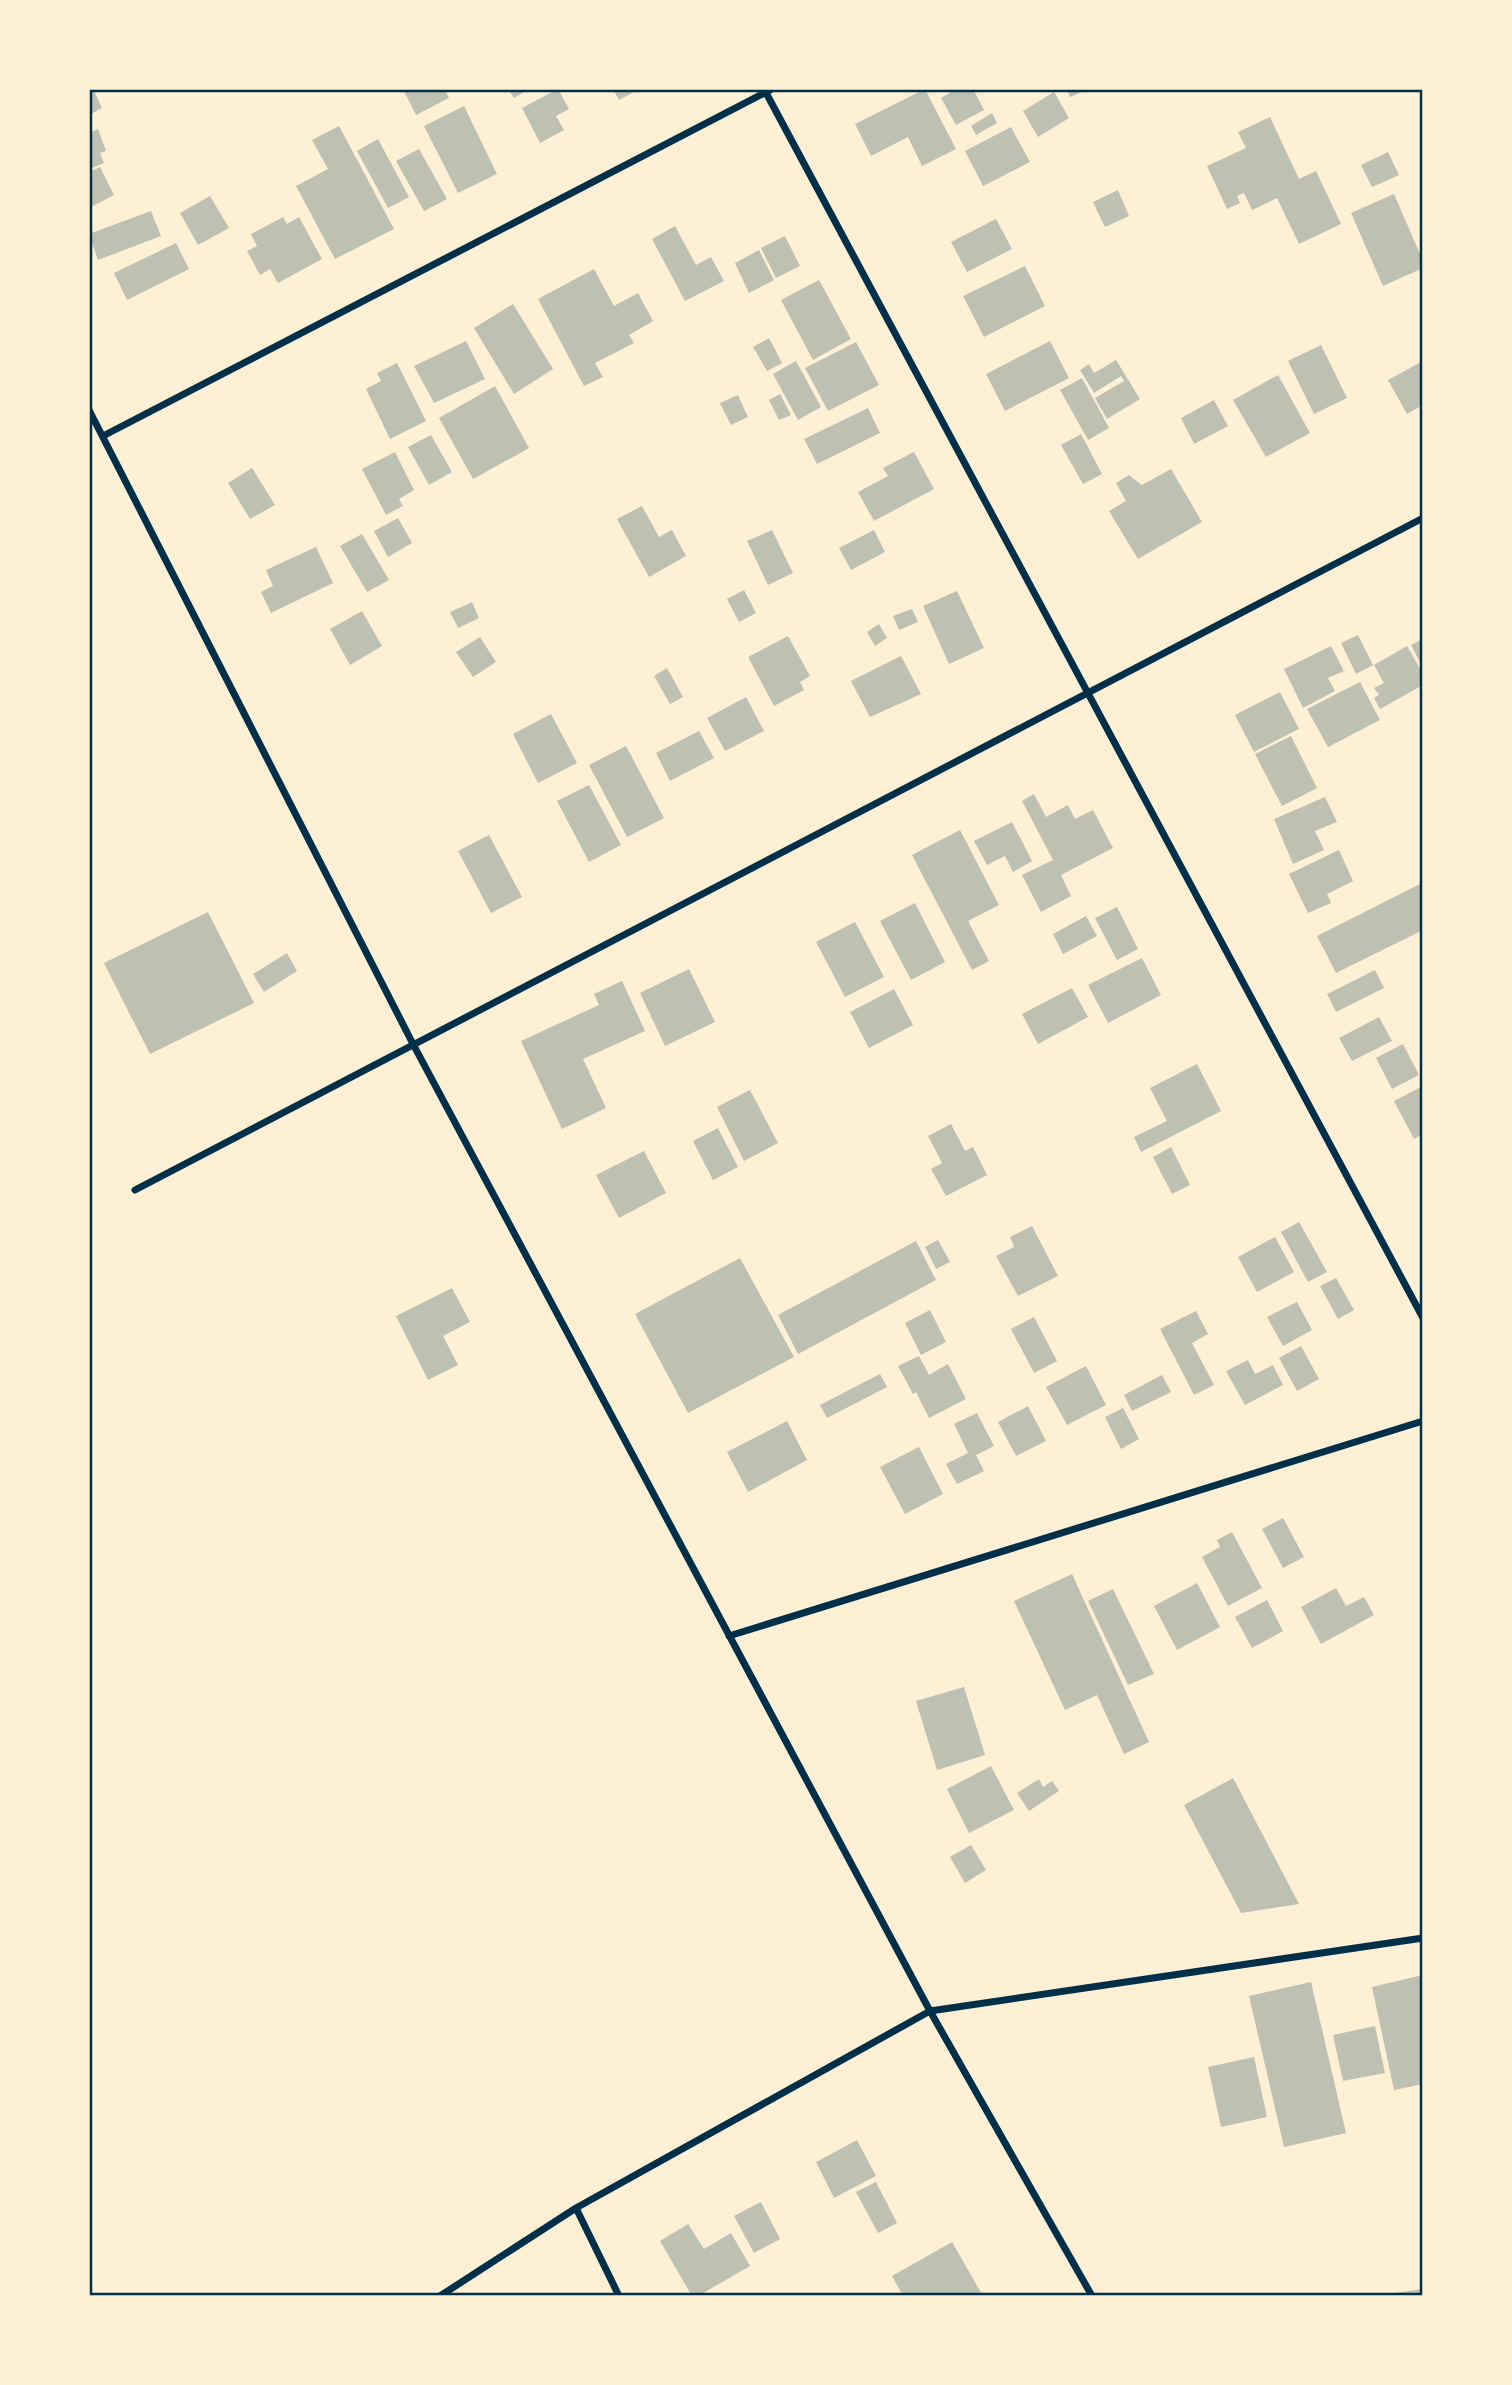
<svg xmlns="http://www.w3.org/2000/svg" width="1512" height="2385" font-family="Overpass,sans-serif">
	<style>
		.building { fill: #bec0b2 }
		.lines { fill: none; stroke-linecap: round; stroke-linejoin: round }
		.minor { stroke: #003049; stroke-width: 7 }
		.neatline { fill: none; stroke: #003049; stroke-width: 2.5 }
	</style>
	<rect width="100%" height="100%" fill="#fdf0d5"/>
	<path class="building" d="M89,89h4l9,19 -13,7z
		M403,89h41l5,9 -33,17z
		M508,89h21l-15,9z
		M558,89l11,20 -13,7 8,14 -24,13 -18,-35z
		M613,89h20l1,3 -15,8z
		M925,89l31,60 -34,17 -14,-29 -37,19 -16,-32z
		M956,89h17l11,21 -28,15 -15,-27z
		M1067,89h22l-19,8z
		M1054,92l15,26 -31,19 -15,-26z
		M464,106l33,68 -39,19 -34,-67z
		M992,113l5,10 -21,12 -5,-9z
		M1270,117l29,62 17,-8 25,53 -42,20 -22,-46 -25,12 -8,-17 -7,3 3,7 -13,6 -20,-43 39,-18 -8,-16z
		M339,126l55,103 -59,30 -39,-73 32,-17 -16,-29z
		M1011,127l19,35 -47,24 -18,-35z
		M98,129l8,22 -6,2 4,10 -15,6v-36z
		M378,139l31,58 -21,11 -31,-57z
		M419,149l28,50 -23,12 -28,-50z
		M1388,152l11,23 -27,12 -11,-22z
		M100,167l14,28 -25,13v-36z
		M1118,190l11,26 -24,11 -12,-25z
		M1394,194l29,67v7l-40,18 -32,-73z
		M210,196l19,32 -31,17 -18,-32z
		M151,211l10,25 -63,24 -9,-26z
		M283,217l4,7 12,-7 23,42 -44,24 -8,-14 -10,6 -13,-24 10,-5 -6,-12z
		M996,219l16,30 -45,23 -16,-30z
		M675,226l21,39 15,-8 13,24 -39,20 -33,-62z
		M785,236l15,30 -24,12 -15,-30z
		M176,243l13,26 -62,31 -13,-27z
		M759,250l15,30 -25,13 -14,-30z
		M1025,266l20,40 -61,31 -21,-41z
		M594,269l20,37 24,-13 15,28 -24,14 5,8 -39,20 8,14 -19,9 -46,-87z
		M819,280l32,59 -38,21 -32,-60z
		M513,304l40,65 -39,25 -40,-66z
		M769,338l13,25 -15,8 -14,-24z
		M466,341l19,38 -51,24 -20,-37z
		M1050,341l19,37 -64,33 -19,-37z
		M856,342l23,43 -51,26 -23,-43z
		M1321,345l26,53 -33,16 -26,-53z
		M1116,360l24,39 -33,20 -12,-21 29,-17 -3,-5 -27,17 -14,-23 9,-6 5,9z
		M796,361l25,46 -23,13 -25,-46z
		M1423,361v44l-16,9 -19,-34z
		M397,363l29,58 -36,18 -24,-50 15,-8 -4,-8z
		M1278,375l32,58 -44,24 -33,-57z
		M1082,378l27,50 -21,12 -28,-50z
		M495,386l34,62 -56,31 -34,-61z
		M780,394l11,21 -12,5 -10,-20z
		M738,395l10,22 -17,8 -11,-22z
		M1214,400l14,26 -34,18 -13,-26z
		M868,408l12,25 -63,31 -13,-25z
		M1081,434l21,40 -19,10 -22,-39z
		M431,435l21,37 -23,13 -21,-38z
		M395,452l19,38 -15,9 4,7 -17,9 -24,-46z
		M914,452l20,37 -60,32 -16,-29 30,-16 -5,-8z
		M252,468l23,37 -25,14 -22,-36z
		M1171,469l31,53 -64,37 -29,-48 17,-10 -10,-18 13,-8 13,10z
		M642,506l17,31 13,-7 14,26 -37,21 -32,-58z
		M398,518l14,25 -24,14 -14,-26z
		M772,530l21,43 -25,12 -21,-44z
		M874,530l11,22 -34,18 -12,-22z
		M362,534l27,46 -22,12 -27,-46z
		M316,547l17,36 -62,30 -10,-21 12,-6 -7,-16z
		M744,590l12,23 -17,9 -12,-23z
		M957,591l27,57 -35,16 -26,-58z
		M472,602l7,16 -21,10 -8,-16z
		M912,609l6,13 -19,8 -6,-14z
		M362,611l20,35 -32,19 -20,-36z
		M879,624l8,14 -12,8 -8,-14z
		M1358,635l15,30 -17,9 -15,-31z
		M788,636l22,40 -10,6 4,8 -30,16 -26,-49z
		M480,637l16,25 -23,15 -17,-25z
		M1423,639v29l-12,-23z
		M1331,646l13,25 -16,7 7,13 -32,17 -19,-39z
		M1407,646l16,28v11l-43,24 -6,-11 5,-3 -5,-7 10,-5 -10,-18z
		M901,656l20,38 -51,23 -19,-36z
		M667,668l16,29 -13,7 -16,-28z
		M1360,682l20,38 -52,27 -21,-38z
		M1280,692l19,37 -45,23 -19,-37z
		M746,697l18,34 -39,20 -18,-33z
		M551,714l26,49 -39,20 -25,-49z
		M699,731l15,27 -44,23 -14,-28z
		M1291,736l26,52 -35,18 -27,-52z
		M626,746l38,72 -37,19 -38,-72z
		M589,785l32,60 -32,17 -32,-61z
		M1034,794l12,23 22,-12 7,14 18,-9 20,38 -52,27 10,21 -30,16 -19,-37 31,-15 -31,-59z
		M1325,797l12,25 -22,9 9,19 -31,14 -19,-45z
		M1012,822l20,39 -19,11 -8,-16 -18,9 -13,-24z
		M960,830l39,75 -31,16 21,40 -17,9 -60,-115z
		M489,835l33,62 -31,16 -33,-62z
		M1339,850l14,31 -26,13 4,9 -23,10 -19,-39z
		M1420,884l3,5v41l-87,43 -19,-37z
		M915,903l30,59 -34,18 -31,-59z
		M1117,907l21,42 -21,11 -22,-42z
		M208,912l46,91 -104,51 -46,-91z
		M1086,916l11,20 -34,18 -10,-20z
		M855,922l29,55 -39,20 -29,-55z
		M287,953l10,18 -33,21 -11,-18z
		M1142,958l19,37 -53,28 -20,-38z
		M689,969l26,53 -50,24 -25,-53z
		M1375,970l9,18 -48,24 -9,-18z
		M622,981l23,50 -62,28 23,49 -44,21 -41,-88 78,-36 -5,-11z
		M1072,988l16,29 -50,27 -16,-30z
		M894,989l19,36 -44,23 -19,-36z
		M1379,1017l13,24 -40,20 -13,-23z
		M1403,1044l16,31 -27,14 -16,-31z
		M1197,1064l24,47 -80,41 -7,-15 33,-16 -17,-33z
		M1423,1086v48l-9,5 -20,-38z
		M750,1090l28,53 -34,18 -27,-54z
		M951,1124l14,27 8,-4 14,28 -41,21 -15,-27 11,-6 -14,-27z
		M718,1128l20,39 -25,13 -20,-39z
		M1171,1147l19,38 -18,9 -19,-37z
		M644,1151l22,42 -47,25 -23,-43z
		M1299,1222l28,50 -19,10 -27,-50z
		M1032,1226l26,50 -40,20 -22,-40 18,-9 -4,-10z
		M1275,1237l19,35 -37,20 -19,-35z
		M938,1240l12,22 -14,7 -11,-22z
		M916,1241l20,39 -138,74 -20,-39z
		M740,1258l54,99 -106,56 -53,-99z
		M1336,1278l18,32 -16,9 -18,-33z
		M452,1288l18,34 -27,14 15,29 -30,15 -32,-64z
		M1297,1302l15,28 -29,16 -16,-29z
		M930,1310l16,32 -25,13 -16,-32z
		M1196,1311l12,23 -16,9 22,42 -20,10 -34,-66z
		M1034,1317l23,44 -23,12 -23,-44z
		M1301,1346l18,33 -22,12 -18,-33z
		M919,1356l10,19 19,-11 18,35 -37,19 -13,-26 -3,2 -15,-28z
		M1248,1360l7,14 18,-9 10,20 -38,20 -19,-34z
		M1086,1366l20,39 -39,20 -21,-38z
		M880,1374l7,13 -60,31 -7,-13z
		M1162,1375l9,17 -39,19 -8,-16z
		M1028,1406l18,35 -30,15 -18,-34z
		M1123,1408l16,31 -18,10 -16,-32z
		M977,1413l17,33 -18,9 8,16 -27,13 -11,-20 22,-11 -14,-29z
		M787,1421l20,39 -59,32 -21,-40z
		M919,1447l24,47 -38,20 -25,-47z
		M1283,1518l21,39 -21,11 -21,-39z
		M1232,1532l30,56 -34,18 -26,-49 18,-10 -3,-7z
		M1072,1574l77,168 -25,12 -27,-59 -32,15 -51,-109z
		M1197,1583l23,44 -43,23 -23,-44z
		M1336,1588l10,18 18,-9 10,18 -53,29 -20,-37z
		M1113,1589l41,85 -26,11 -40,-84z
		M1267,1600l16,31 -31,17 -17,-31z
		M964,1687l21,68 -48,15 -21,-69z
		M991,1766l23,44 -45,23 -22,-44z
		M1233,1778l66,126 -58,9 -57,-108z
		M1039,1779l4,8 9,-6 7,10 -30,20 -12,-18z
		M971,1845l15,25 -21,13 -15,-26z
		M1423,1975v109l-29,6 -22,-103z
		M1311,1982l35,151 -62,14 -35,-151z
		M1375,2026l10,47 -42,8 -10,-46z
		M1254,2057l13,60 -46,10 -13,-60z
		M857,2140l19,36 -42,22 -18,-36z
		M876,2182l21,41 -19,10 -22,-41z
		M761,2202l19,37 -26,14 -20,-37z
		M688,2224l16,25 27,-16 19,33 -52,30h-6l-32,-55z
		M952,2242l31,54h-80l-11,-20z
		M1423,2289v7h-36v-2z"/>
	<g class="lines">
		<path class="minor" d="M764,89l659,1229
			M89,410l324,634 517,967 162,285
			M103,436l669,-347
			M135,1190l1288,-672
			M729,1636l694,-215
			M576,2208l43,88
			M440,2296l136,-88 354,-197 493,-73"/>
	</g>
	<rect width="1512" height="2385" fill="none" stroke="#fdf0d5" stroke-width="182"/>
	<rect x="91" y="91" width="1330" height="2203" class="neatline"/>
</svg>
